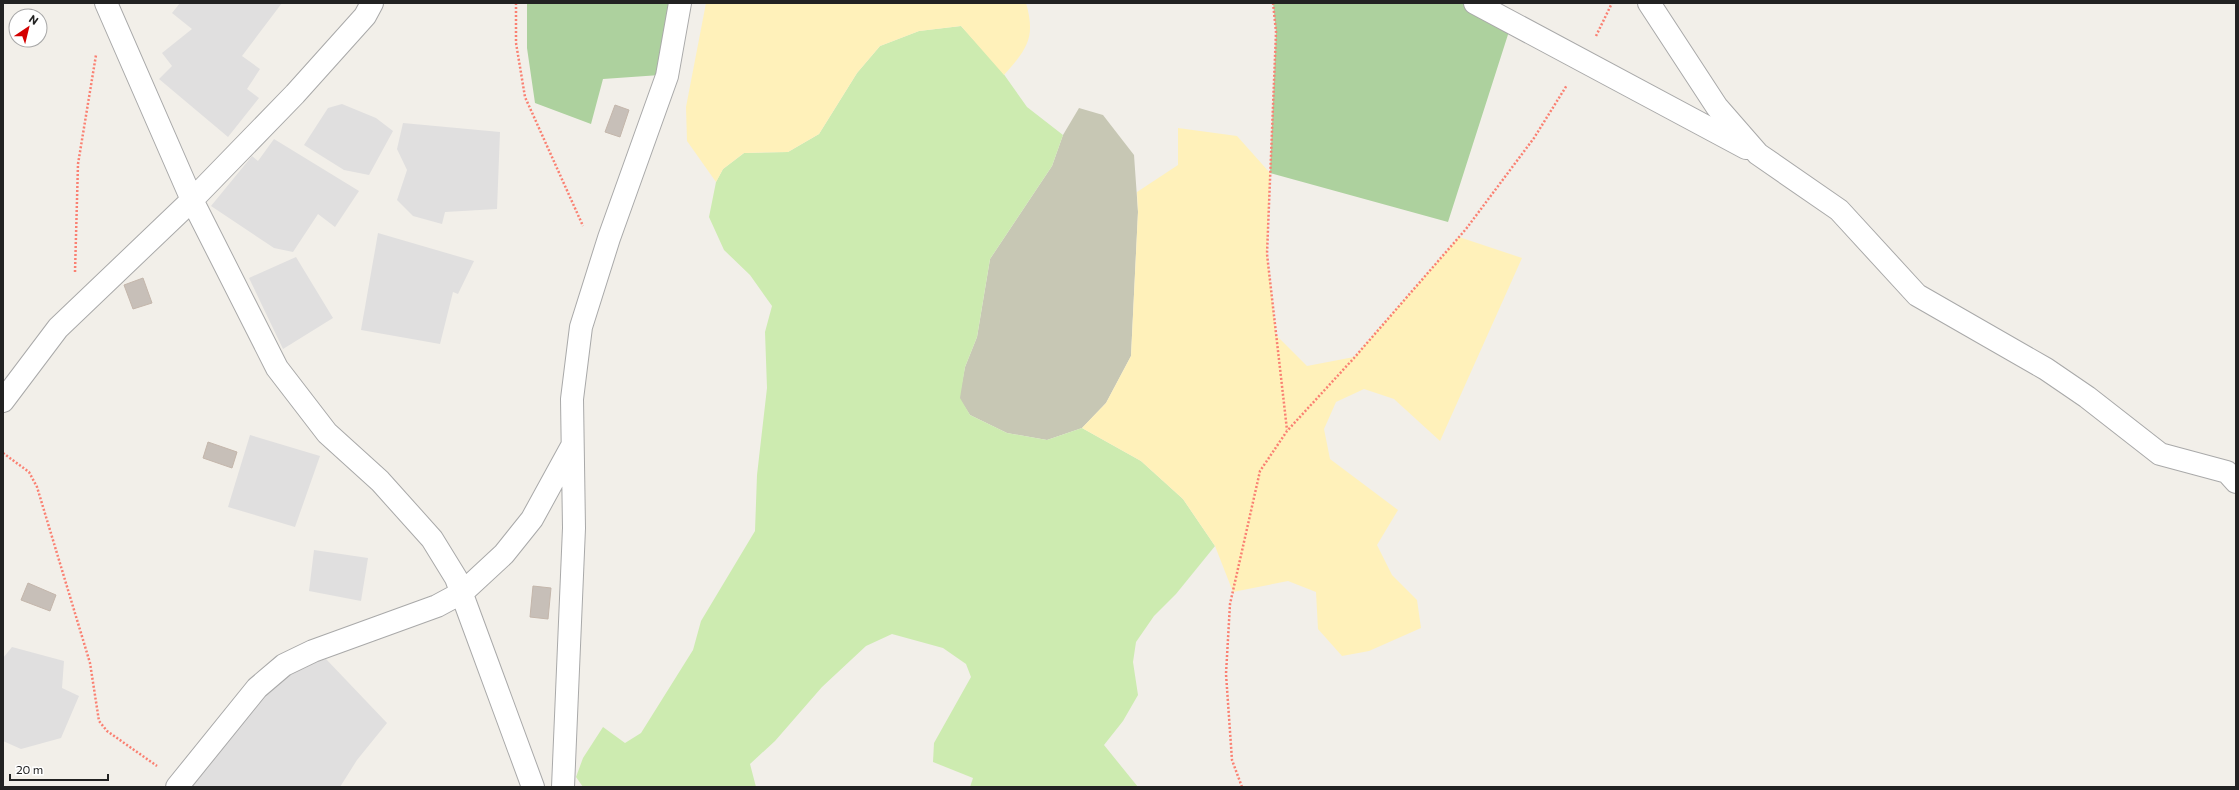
<svg xmlns="http://www.w3.org/2000/svg" width="2239" height="790" font-family="Commissioner,sans-serif">
	<style>
		.residential { fill: #e0dfdf }
		.construction { fill: #c7c7b4 }
		.grass { fill: #cdebb0 }
		.forest { fill: #add19e }
		.sand { fill: #fff1ba }
		.building { fill: #c7bfb8; stroke: #c4b6ab }
		.lines { fill: none; stroke-linecap: round; stroke-linejoin: round }
		.minor-casing { stroke: #a9a9a9; stroke-width: 24 }
		.path { stroke: #fa8072; stroke-width: 2.5; stroke-dasharray: 2 2; stroke-linecap: butt }
		.minor { stroke: #fff; stroke-width: 22 }
	</style>
	<rect width="100%" height="100%" fill="#f2efe9"/>
	<path class="residential" d="M180,3h102l-40,53 18,13 -13,20 12,9 -31,39 -69,-58 13,-13 -10,-13 30,-24 -20,-16z
		M342,104l34,14 17,13 -24,44 -25,-5 -40,-25 24,-37z
		M403,123l97,9 -3,77 -52,3 -3,12 -29,-8 -16,-16 10,-30 -10,-21z
		M274,139l85,52 -24,36 -17,-13 -25,38 -19,-4 -63,-42 41,-50 6,5z
		M378,233l96,28 -16,33 -5,-2 -13,52 -79,-14z
		M296,257l37,61 -50,31 -34,-71z
		M250,435l70,21 -25,71 -67,-20z
		M314,550l54,8 -7,43 -52,-10z
		M12,647l52,14 -2,27 17,8 -18,42 -40,11 -18,-8v-83z
		M326,659l61,64 -30,37 -17,27h-149l20,-23 23,-40 44,-50z"/>
	<path class="construction" d="M1079,108l24,7 31,40 4,57 -7,144 -25,47 -24,25 -35,12 -40,-7 -37,-18 -11,-17 6,-31 12,-30 13,-78 62,-93 11,-31z"/>
	<path class="grass" d="M961,26l37,40 29,41 36,28 -11,31 -62,93 -13,78 -12,30 -5,31 10,17 37,18 40,7 35,-12 59,33 42,38 32,47 -39,48 -22,22 -18,26 -3,20 5,33 -15,26 -19,24 34,42h-168l3,-9 -40,-16 1,-19 37,-66 -5,-13 -23,-16 -51,-14 -26,12 -44,41 -47,54 -25,23 6,23h-173l-7,-10 7,-19 20,-31 22,16 16,-10 52,-83 8,-29 54,-90 2,-56 10,-87 -2,-56 7,-26 -22,-31 -26,-25 -15,-33 7,-35 7,-13 21,-16 44,-1 31,-18 38,-61 23,-27 39,-15z"/>
	<path class="forest" d="M527,3h146l-13,72 -57,4 -12,45 -56,-21 -8,-55z
		M1273,3h202l37,19 -64,200 -178,-49 6,-141z"/>
	<path class="sand" d="M706,3h320c10,35 1,46 -22,72l-43,-49 -42,5 -39,15 -23,27 -38,61 -31,18 -44,1 -21,16 -7,13 -29,-41 -1,-34z
		M1178,128l59,8 33,37 -3,81 9,81 31,31 47,-9 105,-120 63,21 -82,183 -46,-42 -30,-10 -28,13 -12,27 6,30 68,51 -21,35 15,30 25,25 4,28 -52,23 -27,5 -24,-27 -2,-37 -28,-11 -55,11 -18,-46 -32,-47 -42,-38 -59,-33 24,-25 25,-47 7,-144 -1,-20 41,-27z"/>
	<path class="building" d="M615,105l14,5 -9,27 -15,-5z
		M143,278l9,25 -19,6 -9,-24z
		M208,442l29,10 -5,16 -29,-10z
		M28,583l28,12 -6,16 -29,-11z
		M533,586l18,2 -3,31 -18,-2z"/>
	<g class="lines">
		<defs>
			<path id="minor" d="M106,3l86,197 85,168 50,65 53,48 52,58 24,39 77,209
				M1475,3l271,145
				M1649,3l68,104 41,47 81,56 78,85 129,74 41,28 73,57 67,18 9,10
				M3,401l55,-73 134,-128 103,-106 70,-78 7,-13
				M177,787l80,-99 27,-23 29,-14 124,-45 26,-14 41,-38 28,-35 40,-73
				M563,787l11,-259 -2,-129 9,-72 28,-89 58,-162 13,-73"/>
		</defs>
		<use href="#minor" class="minor-casing"/>
		<path class="path" d="M516,3v40l9,54 58,129
			M1273,3l3,29 -9,222 20,176
			M1596,36l16,-33
			M75,272l3,-108 18,-109
			M3,453l26,19 8,15 53,176 9,58 8,10 50,35
			M1242,787l-10,-27 -6,-86 4,-70 30,-133 27,-40 67,-73 112,-129 68,-91 33,-53"/>
		<use href="#minor" class="minor"/>
	</g>
	<rect width="2239" height="790" fill="none" stroke="#222222" stroke-width="8"/>
	<g transform="translate(28 28) rotate(35)"><circle r="19" fill="#ffffff" stroke="#a7a7a7"/>
	<path d="M0-3L7 15L0 10L-7 15Z" fill="#d40000"/>
	<text y="-6" font-size="11" font-weight="bold" text-anchor="middle" fill="#222222">N</text>
	</g>
	<path d="M10 774v6h98v-6" fill="none" stroke="#222222" stroke-width="2"/>
	<text x="16" y="774" font-size="12" fill="#222222" stroke="#ffffff" stroke-width="3" paint-order="stroke">20 m</text>
</svg>
